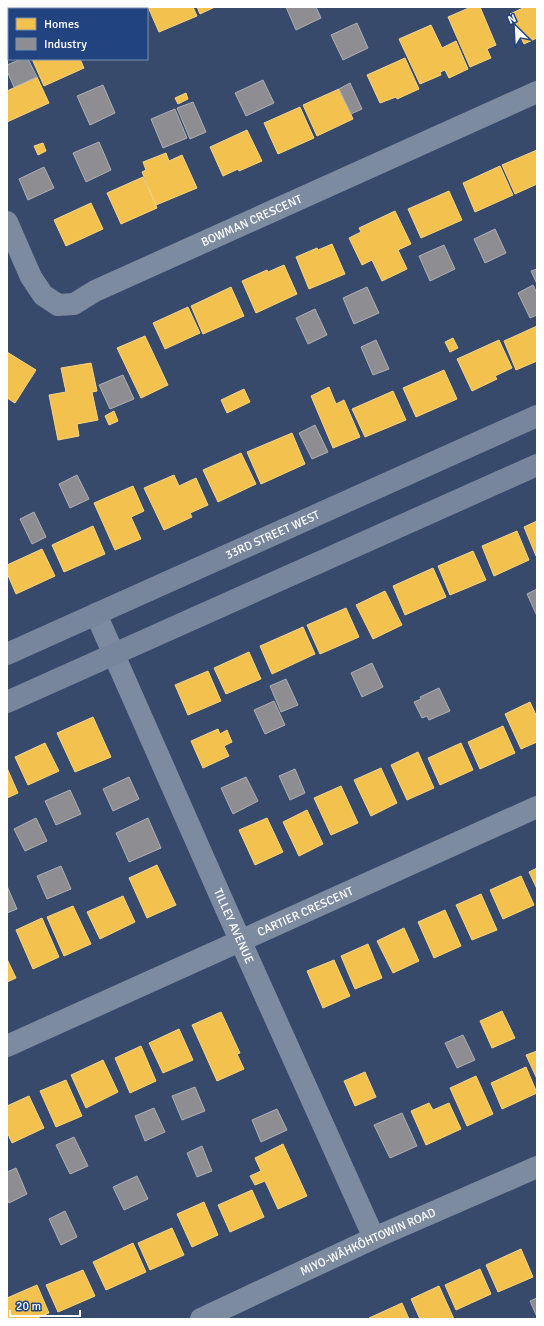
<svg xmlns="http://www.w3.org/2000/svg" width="544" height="1326" font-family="Signika,sans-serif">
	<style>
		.homes { fill: #f2c14e; stroke: #f6d483 }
		.industry { fill: #8d8d92; stroke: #afafb3 }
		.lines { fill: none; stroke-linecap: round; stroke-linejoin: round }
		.street { stroke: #7d8ba1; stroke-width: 22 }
		.secondary { stroke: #78869d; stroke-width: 22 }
		.labels { text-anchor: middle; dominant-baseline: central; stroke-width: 4; stroke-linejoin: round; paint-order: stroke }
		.street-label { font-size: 12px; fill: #fff; stroke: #214481 }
	</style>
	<rect width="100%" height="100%" fill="#374a6b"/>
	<path class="homes" d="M148,7h45l4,9 -38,16z
		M197,7h18l-15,7z
		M471,7h9l16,38 -9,4 4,9 -21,9 -22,-50z
		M525,7h12v31l-13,6 -14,-30z
		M431,25l11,23 14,-7 12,28 -19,9 -4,-8 -5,2 1,3 -21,9 -21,-45z
		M405,58l14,31 -22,10 -1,-2 -16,6 -13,-28z
		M32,59h48l4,9 -40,18z
		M37,77l12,26 -42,19v-31z
		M339,89l14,30 -36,17 -14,-31z
		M186,93l2,6 -10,5 -3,-6z
		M300,107l14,31 -36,16 -14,-31z
		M247,130l15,31 -23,10 -1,-2 -15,7 -13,-29z
		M43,143l3,8 -8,4 -4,-9z
		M537,150v34l-22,10 -13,-29z
		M166,153l3,8 13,-6 15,33 -41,17 -14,-33 4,-2 -3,-8z
		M500,166l13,29 -38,17 -12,-29z
		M143,177l14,31 -36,16 -14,-31z
		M449,191l13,29 -41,18 -13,-29z
		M91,203l12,26 -37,17 -12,-26z
		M395,211l16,33 -13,6 9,19 -25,12 -10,-21 -10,5 -13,-27 12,-6 -2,-4z
		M332,244l13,30 -36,15 -13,-32 21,-9 1,2z
		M284,265l13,29 -41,19 -14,-32 25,-11 1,2z
		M231,287l13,29 -41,18 -12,-28z
		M188,307l12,26 -35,16 -12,-26z
		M537,326v35l-21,9 -12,-29z
		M145,336l23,49 -27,13 -24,-50z
		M453,338l5,10 -8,4 -5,-10z
		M499,340l13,28 -17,8 2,3 -25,12 -15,-32z
		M7,352l29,18 -21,33 -8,-5z
		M91,363l6,28 -5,1 6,28 -21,4 2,12 -21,4 -9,-45 17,-3 -5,-24z
		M444,370l13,29 -41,18 -13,-29z
		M329,387l7,17 8,-4 16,37 -27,11 -22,-52z
		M244,389l6,13 -23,11 -6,-13z
		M393,391l13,29 -41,17 -13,-28z
		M114,411l4,10 -9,4 -4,-9z
		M292,433l13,31 -44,20 -14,-32z
		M241,453l15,31 -38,18 -15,-32z
		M174,475l5,11 17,-8 12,27 -18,8 2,4 -28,13 -20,-42z
		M133,486l11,25 -13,6 10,22 -26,11 -21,-47z
		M537,521v35h-1l-12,-29z
		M93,526l12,28 -41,18 -12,-27z
		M517,531l12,29 -35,16 -12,-30z
		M42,549l13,27 -39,18 -9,-21v-8z
		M473,551l13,29 -36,15 -12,-29z
		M433,568l13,29 -41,18 -12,-29z
		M385,591l17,34 -29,14 -17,-34z
		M346,608l13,29 -39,17 -13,-29z
		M303,627l12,27 -43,20 -12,-28z
		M249,652l12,27 -35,15 -12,-26z
		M208,671l13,30 -33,14 -13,-30z
		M530,702l7,15v25l-16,7 -16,-35z
		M93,717l18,40 -36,15 -18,-39z
		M503,726l12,27 -35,16 -12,-27z
		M218,729l2,5 7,-4 5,12 -8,4 5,10 -26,12 -12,-27z
		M45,743l14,28 -31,14 -13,-28z
		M461,743l12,27 -33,15 -12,-27z
		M418,752l16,36 -27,12 -16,-35z
		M7,768l11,25 -11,5z
		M381,768l16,35 -26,13 -17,-36z
		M341,786l17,37 -27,12 -17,-37z
		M307,810l16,34 -24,12 -16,-34z
		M267,818l16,34 -28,13 -16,-35z
		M157,865l19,40 -29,13 -18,-40z
		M537,868v21l-8,-17z
		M521,876l13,29 -31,14 -13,-29z
		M481,894l16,36 -25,10 -16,-35z
		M123,896l12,26 -35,17 -13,-27z
		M73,906l18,38 -27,12 -17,-39z
		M445,910l16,36 -27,12 -16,-36z
		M42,918l17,39 -26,12 -17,-39z
		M404,928l15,33 -26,12 -16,-32z
		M368,944l14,34 -27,11 -14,-33z
		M7,959l9,19 -9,4z
		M334,960l16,36 -27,12 -16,-37z
		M502,1011l13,27 -23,10 -12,-27z
		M221,1012l19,41 -3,1 7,15 -27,12 -25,-56z
		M179,1029l14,31 -30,13 -14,-30z
		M141,1046l15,35 -26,12 -15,-35z
		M537,1051v28l-11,-24z
		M103,1060l15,32 -32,16 -15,-33z
		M526,1067l11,26 -35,16 -11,-26z
		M365,1072l11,25 -21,9 -11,-25z
		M476,1076l17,38 -26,12 -17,-38z
		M66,1080l16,36 -26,11 -16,-36z
		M29,1096l15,32 -32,15 -5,-11v-26z
		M429,1103l4,7 16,-7 12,26 -35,16 -15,-34z
		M283,1144l24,52 -29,13 -13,-28 -10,4 -5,-9 11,-5 -6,-13z
		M252,1190l12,27 -34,15 -12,-27z
		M204,1202l14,33 -26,12 -15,-33z
		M172,1228l12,27 -34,15 -12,-27z
		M133,1243l13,29 -40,18 -13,-28z
		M521,1249l12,28 -35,15 -12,-27z
		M480,1269l11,25 -35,16 -11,-25z
		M83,1270l12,26 -37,16 -12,-27z
		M37,1285l12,28 -14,6h-28v-21z
		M439,1286l15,33h-34l-9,-20z
		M402,1303l7,16h-40v-1z"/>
	<path class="industry" d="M286,7h30l5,11 -25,12z
		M357,23l11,25 -25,12 -12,-25z
		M21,59h7l9,18 -23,10 -7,-16v-6z
		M263,80l11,23 -28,13 -11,-23z
		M350,83l12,26 -11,5 -12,-25z
		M103,85l12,28 -25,12 -13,-29z
		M193,102l13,30 -16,7 -13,-31z
		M175,109l12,29 -24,10 -12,-29z
		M99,142l12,28 -25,12 -13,-29z
		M44,167l10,21 -26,12 -9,-21z
		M495,229l11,24 -21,10 -11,-24z
		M444,245l11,24 -25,12 -11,-25z
		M537,269v15l-6,-13z
		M533,285l4,8v22l-7,3 -12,-25z
		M367,287l12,26 -25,11 -11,-26z
		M315,309l12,26 -19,9 -12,-26z
		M376,340l13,29 -16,6 -12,-28z
		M123,375l11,24 -24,10 -11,-24z
		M315,425l13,27 -16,7 -13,-26z
		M77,475l12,24 -19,9 -11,-24z
		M34,512l12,25 -14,7 -12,-25z
		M537,589v27l-10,-22z
		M372,663l11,24 -21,10 -11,-24z
		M286,679l12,26 -17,7 -11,-26z
		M439,688l11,23 -21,9 -2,-4 -5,2 -8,-16 7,-3 -1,-2z
		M274,701l11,24 -20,9 -11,-24z
		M295,769l10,24 -15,7 -11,-24z
		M129,777l10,22 -26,12 -10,-22z
		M246,777l12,24 -25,13 -12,-26z
		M70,790l11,24 -25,11 -11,-24z
		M36,818l11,23 -22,10 -11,-22z
		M148,818l13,30 -32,14 -13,-29z
		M61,866l10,23 -24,10 -10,-23z
		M7,886l10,23 -10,4z
		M463,1035l12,25 -18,8 -12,-25z
		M195,1087l10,24 -23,9 -10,-24z
		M154,1108l11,24 -20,9 -10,-25z
		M277,1109l10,21 -26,12 -9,-22z
		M402,1113l15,33 -27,12 -16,-33z
		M74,1137l14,29 -18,8 -14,-29z
		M202,1146l10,25 -15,6 -10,-24z
		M16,1168l11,26 -18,9 -2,-5v-26z
		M137,1176l11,23 -24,11 -11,-23z
		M65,1211l12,26 -16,8 -12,-26z
		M537,1298v19l-7,-16z"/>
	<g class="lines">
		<g class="street">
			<path d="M20,9l4,-2"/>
			<path id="s1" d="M7,222l24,55 12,18 15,10 16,-1 21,-13 442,-199"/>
			<path id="s2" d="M96,614l131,297 147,327"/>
			<path id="s3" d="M7,1046l530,-239"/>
			<path id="s4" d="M201,1319l173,-81 163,-71"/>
		</g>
		<g class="secondary">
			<path id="s5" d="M7,654l530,-238"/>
			<path d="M7,702l530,-237"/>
		</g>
	</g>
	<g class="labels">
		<g class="street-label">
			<text stroke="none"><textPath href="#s1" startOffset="312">BOWMAN CRESCENT</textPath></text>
			<text stroke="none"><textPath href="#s5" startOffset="291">33RD STREET WEST</textPath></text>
			<text stroke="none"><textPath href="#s3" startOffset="327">CARTIER CRESCENT</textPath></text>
			<text stroke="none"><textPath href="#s2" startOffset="341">TILLEY AVENUE</textPath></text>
			<text stroke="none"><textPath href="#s4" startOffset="184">MIYO-WÂHKÔHTOWIN ROAD</textPath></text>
		</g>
	</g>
	<rect width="544" height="1326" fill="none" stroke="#ffffff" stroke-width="16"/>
	<rect x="8" y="8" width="140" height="52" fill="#214481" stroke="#7a8fb3"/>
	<rect x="16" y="18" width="20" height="12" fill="#f2c14e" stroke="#7a8fb3"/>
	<text x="44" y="28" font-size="12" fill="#ffffff">Homes</text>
	<rect x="16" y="38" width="20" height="12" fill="#8d8d92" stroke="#7a8fb3"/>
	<text x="44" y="48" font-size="12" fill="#ffffff">Industry</text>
	<g transform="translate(516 28) rotate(336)" stroke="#214481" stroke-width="3" paint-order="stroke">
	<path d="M0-3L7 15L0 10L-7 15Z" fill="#ffffff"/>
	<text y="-6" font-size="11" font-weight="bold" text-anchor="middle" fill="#ffffff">N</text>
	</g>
	<path d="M10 1310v6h70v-6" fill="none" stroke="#ffffff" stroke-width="2"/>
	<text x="16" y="1310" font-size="12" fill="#ffffff" stroke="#214481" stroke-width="3" paint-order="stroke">20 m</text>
</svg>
